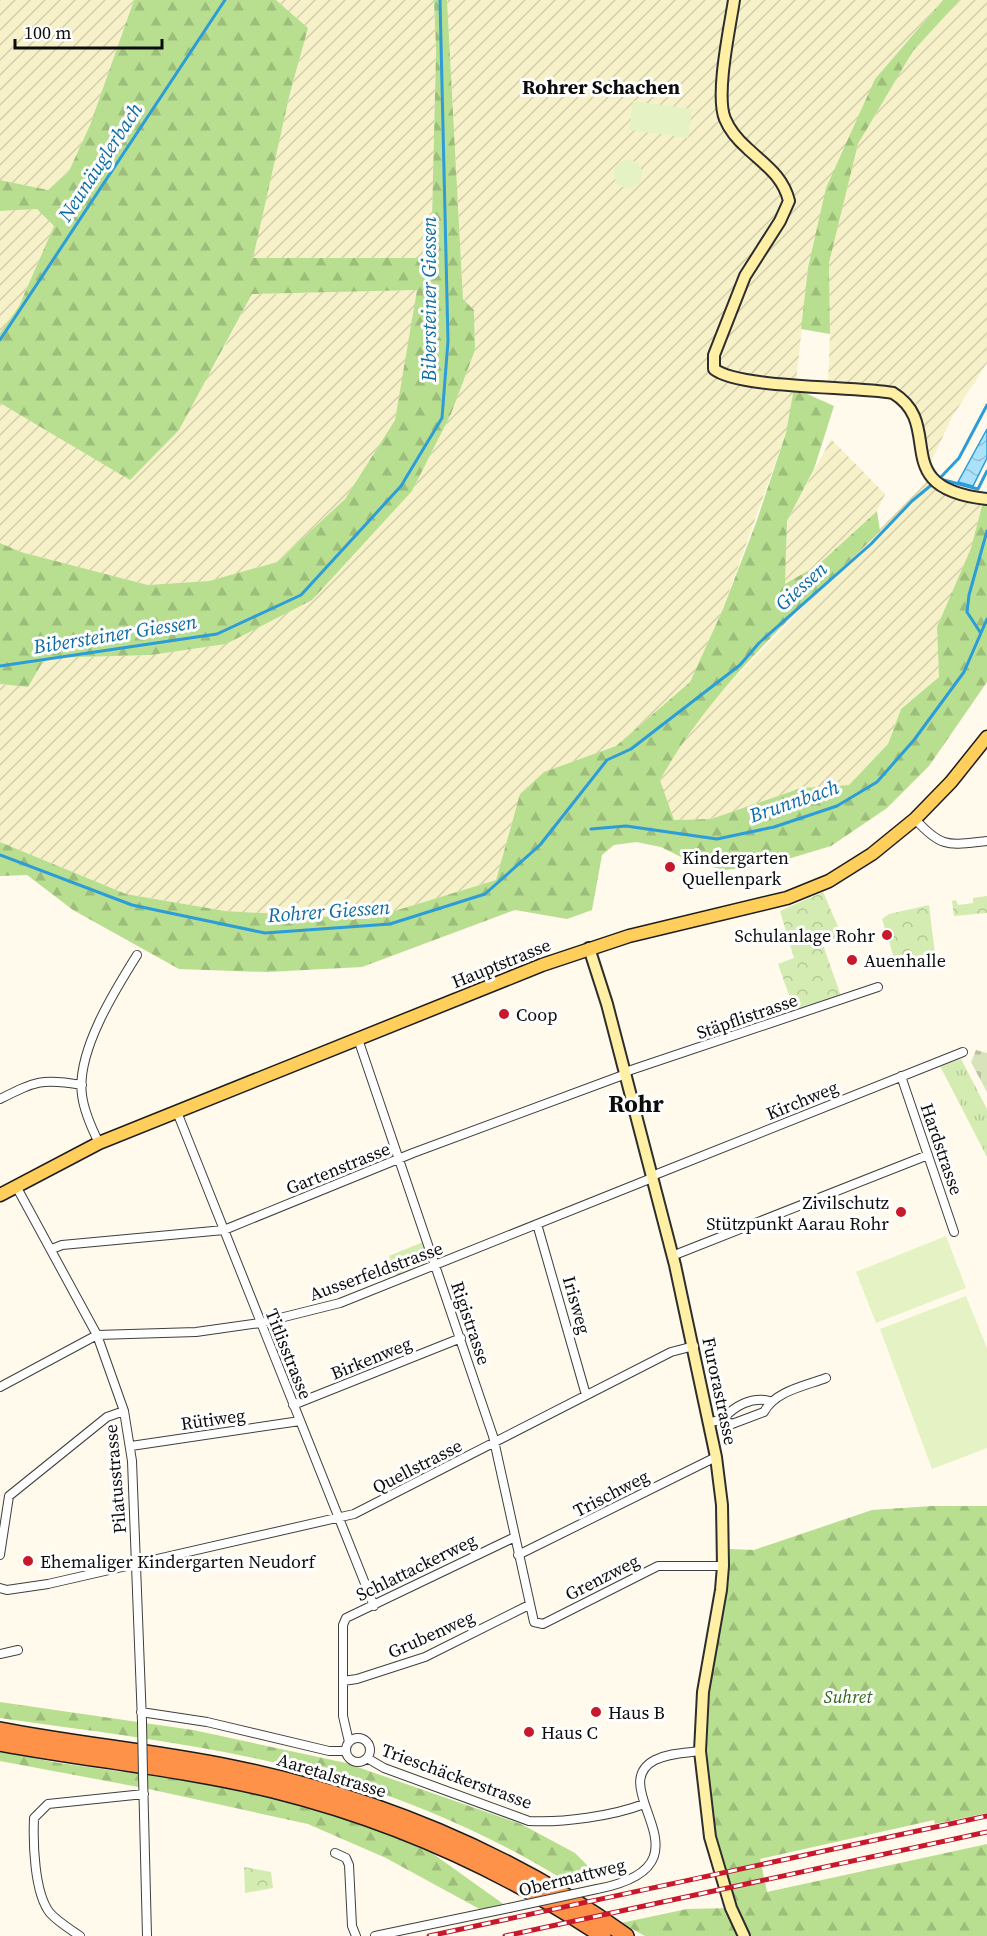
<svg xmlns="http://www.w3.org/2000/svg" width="987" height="1936" font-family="'Source Serif 4',serif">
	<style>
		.farmland { fill: url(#farmland-furrows) }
		.grass { fill: url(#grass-tufts) }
		.forest { fill: url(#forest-firs) }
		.cemetery { fill: url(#cemetery-stones) }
		.park { fill: url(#park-crowns) }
		.pitch { fill: #e5f3c4 }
		.water { fill: url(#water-waves); stroke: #2c9dd8; stroke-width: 1.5 }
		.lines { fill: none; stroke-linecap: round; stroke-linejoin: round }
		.stream { stroke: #2c9dd8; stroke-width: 3 }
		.street-casing { stroke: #3f3f3f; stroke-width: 10 }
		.secondary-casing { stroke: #2e2e2e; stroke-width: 14 }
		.primary-casing { stroke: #1d1d1d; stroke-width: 15 }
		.highway-casing { stroke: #1d1d1d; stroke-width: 18 }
		.street { stroke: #fff; stroke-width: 8 }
		.secondary { stroke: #fff0a6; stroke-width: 10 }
		.primary { stroke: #ffce5b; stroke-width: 12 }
		.highway { stroke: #ff9249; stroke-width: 15 }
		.rail-casing { stroke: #c7192b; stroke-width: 5 }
		.rail { stroke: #fff; stroke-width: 3; stroke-dasharray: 9; stroke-linecap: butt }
		.street-bridge-casing { stroke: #3f3f3f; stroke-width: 10; stroke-linecap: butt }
		.street-bridge { stroke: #fff; stroke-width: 8 }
		.poi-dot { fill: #c7192b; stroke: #fff; stroke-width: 2 }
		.labels { text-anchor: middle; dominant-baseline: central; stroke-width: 6; stroke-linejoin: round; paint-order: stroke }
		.poi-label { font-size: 18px; fill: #0c0c0c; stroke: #fff; text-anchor: start }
		.street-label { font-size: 18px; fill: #0c0c0c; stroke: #fff }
		.park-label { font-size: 18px; font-style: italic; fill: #2d6918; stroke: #fff }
		.neighbourhood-label { font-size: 20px; font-weight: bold; fill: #0c0c0c; stroke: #fff }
		.water-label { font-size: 20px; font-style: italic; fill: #0c6ca7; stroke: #fff }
		.district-label { font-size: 24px; font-weight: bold; fill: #0c0c0c; stroke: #fff }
	</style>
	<defs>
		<pattern id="farmland-furrows" width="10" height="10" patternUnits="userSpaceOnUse" patternTransform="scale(1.5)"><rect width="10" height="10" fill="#f7f1c9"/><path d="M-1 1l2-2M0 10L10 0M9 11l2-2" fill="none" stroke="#d3cdab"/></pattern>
		<pattern id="grass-tufts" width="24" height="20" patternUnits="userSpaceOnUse" patternTransform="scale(1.5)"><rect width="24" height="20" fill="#d4ecb2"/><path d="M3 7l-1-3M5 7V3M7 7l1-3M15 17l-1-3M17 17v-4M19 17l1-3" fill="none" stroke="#b5c998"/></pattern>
		<pattern id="forest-firs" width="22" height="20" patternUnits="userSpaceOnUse" patternTransform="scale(1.5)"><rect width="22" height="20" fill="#b8de90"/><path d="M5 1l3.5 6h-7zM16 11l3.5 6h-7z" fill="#9dbd7b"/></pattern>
		<pattern id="cemetery-stones" width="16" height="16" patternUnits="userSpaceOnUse" patternTransform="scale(1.5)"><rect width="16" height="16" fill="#d8e2bb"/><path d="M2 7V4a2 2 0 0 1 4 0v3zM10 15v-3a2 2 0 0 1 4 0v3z" fill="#b8c1a0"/></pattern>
		<pattern id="park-crowns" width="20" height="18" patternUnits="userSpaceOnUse" patternTransform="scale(1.5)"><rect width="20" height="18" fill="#d4ecb2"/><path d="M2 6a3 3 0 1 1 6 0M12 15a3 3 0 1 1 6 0" fill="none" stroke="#b5c998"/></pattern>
		<pattern id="water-waves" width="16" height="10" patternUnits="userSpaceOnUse" patternTransform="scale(1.5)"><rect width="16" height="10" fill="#abe2fb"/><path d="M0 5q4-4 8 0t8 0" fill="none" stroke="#92c1d6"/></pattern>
	</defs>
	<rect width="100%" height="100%" fill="#fffaeb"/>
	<path class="farmland" d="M0,0h134l-44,125 -21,46 -21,19 -48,-10z
		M276,0h158l2,51 -5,207h-179l38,-165 18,-65z
		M447,0h496l-68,79 -67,189 -12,115 -10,50 -63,176 -33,73 -74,64 -72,26 -24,22 -24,86 -128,39 -143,-8 -99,-17 -126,-52v-158l28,3 17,-29 106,-3 75,-11 186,-153 39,-77 24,-64 -1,-40 -11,-11z
		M960,0h27v363l-35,54 -22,47 -28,-66 -74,-14 2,-50 -1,-71 29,-119 55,-93z
		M37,209l17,17 -35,80 -19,27v-122z
		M418,290l-23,130 -50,79 -68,63 -68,19 -61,4 -127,-33 -21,-9v-140l130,76 86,-116 36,-69z
		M831,439l54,55 -8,17 -59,54 -33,20 2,-64z
		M930,478l54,20 -13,50 -34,79 2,50 -38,32 -13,35 -39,41 -48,3 -90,31 -37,1 -14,-40 19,-35 32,-43z"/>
	<path class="grass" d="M961,1059l26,50v48l-47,-91z"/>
	<path class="forest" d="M134,0h142l32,28 -18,65 -37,165h178l5,-207 -2,-51h13l16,299 11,11 1,40 -24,64 -39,77 -100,109 -86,44 -75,11 -106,3 -17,29 -28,-3v-141l21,9 127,33 61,-4 68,-19 68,-63 50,-79 22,-130 -165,4 -73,136 -49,50 -130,-77v-70l19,-27 35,-80 -17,-17 -37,2v-31l48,10 21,-19 21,-46z
		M943,0h17l-47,51 -55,93 -29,119 1,71 -29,-5 7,-61 18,-80 49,-109z
		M794,388l40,18 -20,63 -27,52 -2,63 33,-19 59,-54 3,20c-79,78 -165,151 -220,249l14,40 37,-1 90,-31 48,-3 39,-41 13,-35 38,-32 -2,-50 34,-79 13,-50 3,1v183l-58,84 -42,42 -56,38 -63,19 -43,5 -34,-8 -30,-15 -25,-5 -22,3 -12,10 -10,55 -25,9 -52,-9 -153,57 -95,5 -88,-3 -106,-59 -46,-35 -27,1v-34l126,52 99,17 143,8 128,-39 24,-86 24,-22 72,-26 74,-64 33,-73 33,-86 30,-90z
		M932,1506h55v307l-52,11 -1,-4 -174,39 7,33 220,-48v92h-342l-24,-13 66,-14 43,-1c-19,-69 -27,-143 -21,-214 5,-48 17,-96 21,-145l24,1 118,-40z
		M0,1702l193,28 153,33 175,61 54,29 15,15 -26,12c-83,-51 -177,-90 -272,-113 -95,-24 -195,-35 -292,-49z
		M0,1751l53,11 163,23 119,28 97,40 77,55 -24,4 -99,-54 -78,-34 -164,-36 -144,-27z"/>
	<path class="cemetery" d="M976,1050l11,3v39l-16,-30z"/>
	<path class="park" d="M823,892l20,46 -20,7 18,51 -46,16 -17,-48 16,-6 -14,-47z
		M987,896v17l-33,3 -2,-15 4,-1 2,5 15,-2v-5z
		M929,905l6,49 -21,3 -14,5 -6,-4 -12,-39 7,-5z
		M423,1242l4,16 -3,6 -27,13 -8,-21z
		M244,1867l27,5 2,16 -28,5z"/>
	<path class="pitch" d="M633,101l59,8 -4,29 -59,-8z
		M614 174a14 14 0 1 1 28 0a14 14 0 1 1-28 0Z
		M946,1236l20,52 -90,35 -20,-51z
		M966,1296l21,52v100l-55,21 -52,-140z"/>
	<path class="water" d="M987,429v29l-14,28 -15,-4z"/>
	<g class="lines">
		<path class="stream" d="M0,340l225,-340
			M940,479l38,10 9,-18
			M980,632l-13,-20 2,-17 18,-64
			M0,666l217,-32 84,-39 100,-109 41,-68 6,-77 -8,-341
			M591,829l35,-3 91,13 57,-12 63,-21 40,-24 37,-42 50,-68 23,-53
			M0,855l132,50 133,28 125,-9 95,-30 55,-49 67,-85 24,-11 109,-84 19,-22 112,-99 41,-43 29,-24 18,-19 28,-53"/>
		<defs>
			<path id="street" d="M915,819c27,30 34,26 72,22
				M358,1039l135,397 41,186 9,2 115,-58h65
				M625,1072l253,-85
				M901,1076l53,156
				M0,1099c36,-18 42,-21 82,-14
				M177,1112l197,494
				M99,1143c-7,-14 -15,-32 -17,-48 -6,-43 33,-105 55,-140
				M652,1176l311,-124
				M16,1186l81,149 27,76 8,50 10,261
				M537,1224l49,171
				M52,1249l10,-4 162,-15 189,-77 213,-79
				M672,1256l256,-101
				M0,1387l97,-52 99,-3 64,-9 80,-20 312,-125
				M293,1405l168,-67
				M722,1420c12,-14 30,-24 48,-19
				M710,1422l12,-2 10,4 32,-12c11,-21 41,-26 62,-34
				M131,1446l169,-25
				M0,1555l9,-59 98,-79 17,-6
				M518,1555l198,-98
				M0,1588l7,2 41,-6 306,-70 317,-162 23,-6
				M0,1654l18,-4
				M343,1681l14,-2 68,-22 104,-52
				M141,1712l66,10 122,29h17
				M346 1750a12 12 0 1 1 24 0a12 12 0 1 1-24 0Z
				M349,1742l-6,-26v-91l3,-7 169,-81
				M367,1758l17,10 145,53c33,2 84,-5 115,-17
				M143,1775l4,161
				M335,1853l11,5 3,7 3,61 4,10
				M597,1889c124,-24 4,-101 58,-129 14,-7 30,-7 45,-9
				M80,1936c-10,-7 -22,-14 -30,-23 -16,-20 -17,-71 -16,-95l14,-14 96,-10
				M375,1936l134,-28"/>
			<path id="secondary" d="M734,0c-4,27 -19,95 -9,119 5,12 13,21 22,29 18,17 36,28 42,53l-9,20 -35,55 -31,79v14c25,20 141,17 179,24 54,33 -8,95 94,106
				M589,948l18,56 68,261 41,192 6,48 1,61 -2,24 -18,102 -3,59 10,86 21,71 13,28"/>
			<path id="primary" d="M0,1195l99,-52 443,-178 87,-29 158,-38 42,-17 43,-27 43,-35 36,-37 36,-45"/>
			<path id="highway" d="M0,1730c77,15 156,22 233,38 140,29 276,84 393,168
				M0,1743c91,17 183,25 273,47 117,29 229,79 330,146"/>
		</defs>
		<use href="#street" class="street-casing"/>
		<use href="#secondary" class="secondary-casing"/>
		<use href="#primary" class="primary-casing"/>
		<use href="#highway" class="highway-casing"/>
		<use href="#street" class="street"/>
		<use href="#secondary" class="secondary"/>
		<use href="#primary" class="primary"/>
		<use href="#highway" class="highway"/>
		<defs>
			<path id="rail" d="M429,1936l558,-120
				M505,1936l482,-104"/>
		</defs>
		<use href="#rail" class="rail-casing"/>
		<use href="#rail" class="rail"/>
		<defs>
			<path id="street-bridge" d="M142,1722l1,53
				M509,1908l88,-19"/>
		</defs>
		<use href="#street-bridge" class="street-bridge-casing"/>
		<use href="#street-bridge" class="street-bridge"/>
	</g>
	<g class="poi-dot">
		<circle cx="670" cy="867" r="6"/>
		<circle cx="887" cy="935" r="6"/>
		<circle cx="852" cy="960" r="6"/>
		<circle cx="504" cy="1014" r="6"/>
		<circle cx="901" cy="1212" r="6"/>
		<circle cx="28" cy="1561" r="6"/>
		<circle cx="596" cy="1712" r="6"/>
		<circle cx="529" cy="1732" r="6"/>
	</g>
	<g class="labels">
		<g class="poi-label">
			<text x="682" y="857">Kindergarten<tspan x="682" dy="21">Quellenpark</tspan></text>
			<text x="875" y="935" text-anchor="end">Schulanlage Rohr</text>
			<text x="864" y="960">Auenhalle</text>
			<text x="516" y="1014">Coop</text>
			<text x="889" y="1202" text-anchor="end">Zivilschutz<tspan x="889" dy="21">Stützpunkt Aarau Rohr</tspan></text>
			<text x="40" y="1561">Ehemaliger Kindergarten Neudorf</text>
			<text x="608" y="1712">Haus B</text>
			<text x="541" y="1732">Haus C</text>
		</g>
		<g class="street-label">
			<text transform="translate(501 963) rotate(-22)">Hauptstrasse</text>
			<text transform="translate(747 1016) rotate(-19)">Stäpflistrasse</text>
			<text transform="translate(802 1100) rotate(-22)">Kirchweg</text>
			<text transform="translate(942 1149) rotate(71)">Hardstrasse</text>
			<text transform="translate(338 1168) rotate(-22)">Gartenstrasse</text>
			<text transform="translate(376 1271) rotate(-20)">Ausserfeldstrasse</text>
			<text transform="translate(577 1305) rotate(74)">Irisweg</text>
			<text transform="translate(471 1323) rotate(71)">Rigistrasse</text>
			<text transform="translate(289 1354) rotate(68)">Titlisstrasse</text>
			<text transform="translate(371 1358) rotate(-22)">Birkenweg</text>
			<text transform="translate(720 1391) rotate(78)">Furorastrasse</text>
			<text transform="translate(213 1419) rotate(-8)">Rütiweg</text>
			<text transform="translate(417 1466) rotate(-27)">Quellstrasse</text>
			<text transform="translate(115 1479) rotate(-95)">Pilatusstrasse</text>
			<text transform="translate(611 1493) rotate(-27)">Trischweg</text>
			<text transform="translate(416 1567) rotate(-26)">Schlattackerweg</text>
			<text transform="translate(602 1577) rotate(-27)">Grenzweg</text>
			<text transform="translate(431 1634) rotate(-24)">Grubenweg</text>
			<text transform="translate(332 1775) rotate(17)">Aaretalstrasse</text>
			<text transform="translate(457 1776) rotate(20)">Trieschäckerstrasse</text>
			<text transform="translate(572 1877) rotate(-14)">Obermattweg</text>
		</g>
		<g class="park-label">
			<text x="848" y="1696">Suhret</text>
		</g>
		<g class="neighbourhood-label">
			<text x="601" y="87">Rohrer Schachen</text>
		</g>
		<g class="water-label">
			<text transform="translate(100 162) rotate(-57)">Neunäuglerbach</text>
			<text transform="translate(429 299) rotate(-90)">Bibersteiner Giessen</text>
			<text transform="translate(801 586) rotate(-42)">Giessen</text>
			<text transform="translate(115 634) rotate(-9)">Bibersteiner Giessen</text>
			<text transform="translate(794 801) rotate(-19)">Brunnbach</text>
			<text transform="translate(329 911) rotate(-4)">Rohrer Giessen</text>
		</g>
		<g class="district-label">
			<text x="636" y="1103">Rohr</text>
		</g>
	</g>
	<path d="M15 39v9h147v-9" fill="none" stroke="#0c0c0c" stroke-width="3"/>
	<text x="24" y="39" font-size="18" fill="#0c0c0c" stroke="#ffffff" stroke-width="4.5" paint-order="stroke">100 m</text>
</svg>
